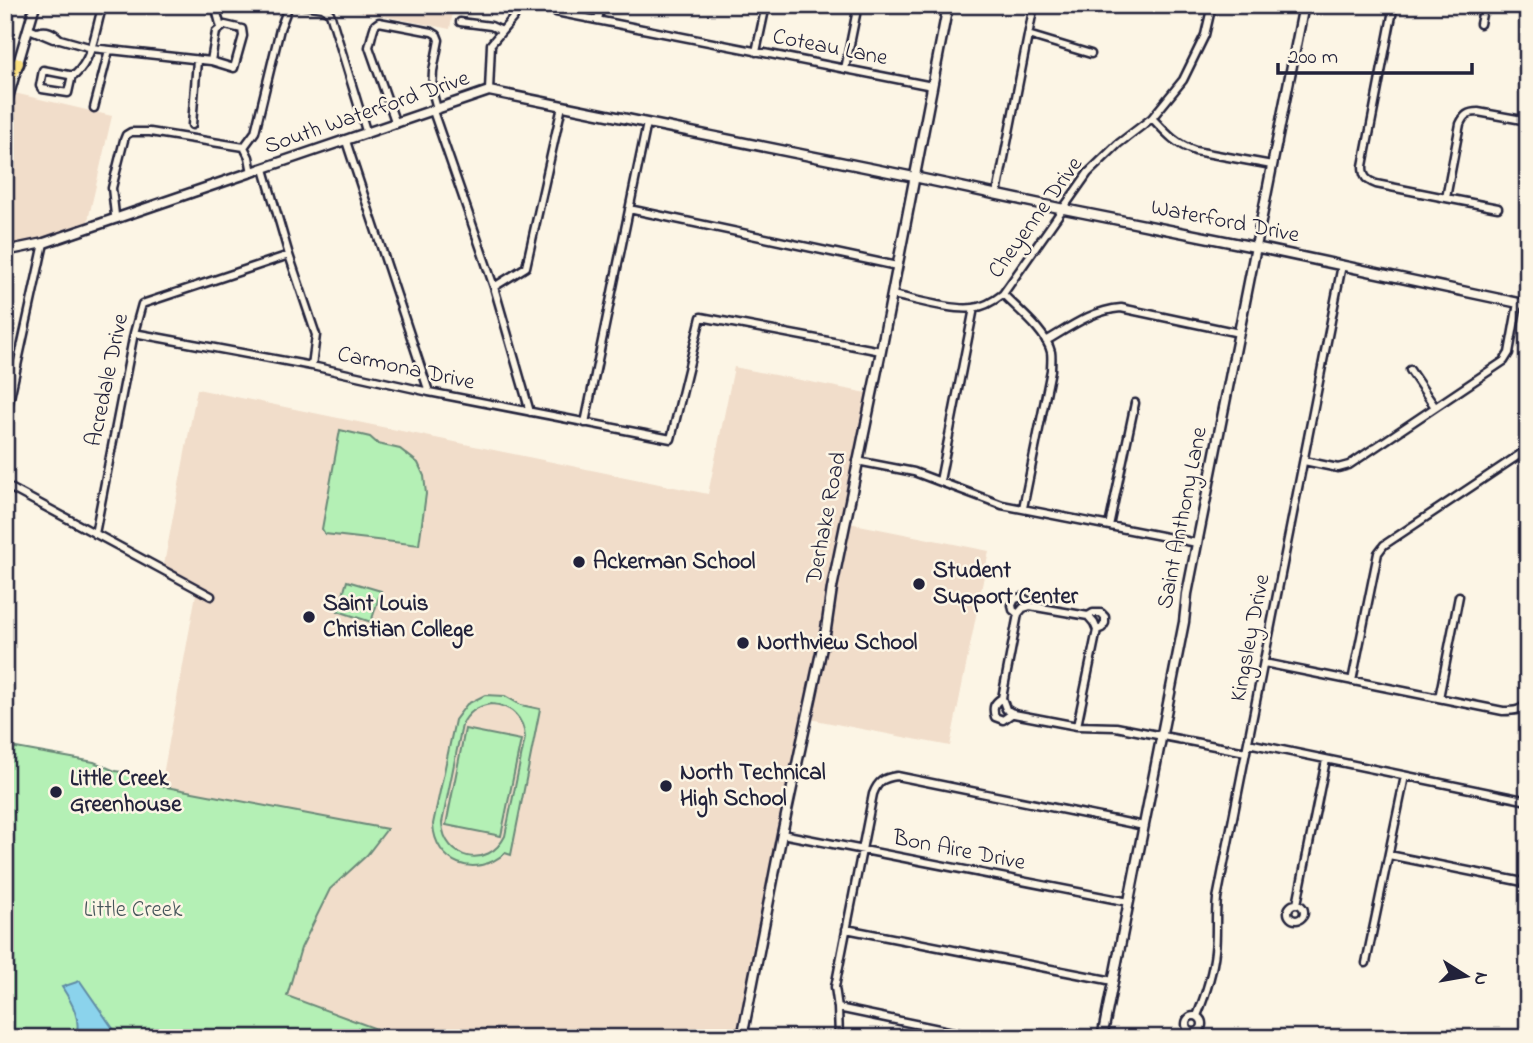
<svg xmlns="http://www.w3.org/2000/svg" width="1533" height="1043" font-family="'Indie Flower',sans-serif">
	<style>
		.built { fill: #f1ddca }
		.green { fill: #b4f0b5; stroke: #6b8978; stroke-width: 2; fill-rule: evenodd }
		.water { fill: #8bd3ec; stroke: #618ca5; stroke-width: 2 }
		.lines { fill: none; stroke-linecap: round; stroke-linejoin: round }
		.minor-casing { stroke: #22223b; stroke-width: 11 }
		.tertiary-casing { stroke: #22223b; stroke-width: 13 }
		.motorway-casing { stroke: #22223b; stroke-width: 16 }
		.minor { stroke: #fcf5e5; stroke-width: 6 }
		.tertiary { stroke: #fcf5e5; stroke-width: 8 }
		.motorway { stroke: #fbe080; stroke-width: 10 }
		.poi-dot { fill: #22223b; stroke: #fcf5e5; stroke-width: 2.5 }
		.labels { text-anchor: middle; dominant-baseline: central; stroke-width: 5; stroke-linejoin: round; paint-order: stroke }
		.street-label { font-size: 23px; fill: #22223b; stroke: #fcf5e5 }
		.poi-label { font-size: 23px; font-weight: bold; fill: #22223b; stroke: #fcf5e5; text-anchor: start }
		.park-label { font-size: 23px; fill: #46565a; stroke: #fcf5e5 }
	</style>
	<rect width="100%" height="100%" fill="#fcf5e5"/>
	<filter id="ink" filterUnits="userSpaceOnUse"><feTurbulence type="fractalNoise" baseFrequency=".0143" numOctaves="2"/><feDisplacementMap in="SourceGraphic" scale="14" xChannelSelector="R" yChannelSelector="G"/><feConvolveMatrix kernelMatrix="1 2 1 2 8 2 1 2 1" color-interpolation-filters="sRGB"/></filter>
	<g filter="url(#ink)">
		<path class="built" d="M327,5h127l-4,24z
			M10,92l102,24 -26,113 -81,22v-143z
			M734,367l133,26 -128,645h-360l-110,-39 -108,-213 35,-192 -34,-19 35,-186 511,105z
			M849,523l140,28 -39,195 -140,-27z"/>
		<path class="green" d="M340,430l30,7 8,7 22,5 18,14 6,13 2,18 -7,51 -94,-11 -3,-5z
			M347,581l34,10 -10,31 -33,-11z
			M485,695l20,1 16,9 19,4 -29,146 -6,-2c-30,26 -70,11 -72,-29l22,-104 12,-16zM491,704c20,1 33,14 34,34l-20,98c-17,34 -61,24 -63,-13l20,-98c6,-13 15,-19 29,-21z
			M465,729l56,11 -20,96 -55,-11z
			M5,746l89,16 21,9 31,5 15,10 226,43 -20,26 -37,34 -29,59 -14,48 114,42h-396z"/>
		<path class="water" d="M80,981l34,49 3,8h-42c8,-17 -4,-37 -13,-51z"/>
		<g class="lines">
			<defs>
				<path id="minor" d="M215,5l6,23
					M304,5l19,3 7,5 37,121
					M1394,5l-31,161c0,11 3,14 13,18l70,14 14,-74c4,-9 8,-12 18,-12l50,9
					M556,12l376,74
					M598,20l3,-15
					M460,22l31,4 11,5
					M1480,24l4,-19
					M225,25l17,4 1,7 -9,32 -23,-7 5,-29z
					M29,29l24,10h7l32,9 119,13
					M37,32c10,-3 16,0 23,7
					M1028,35l63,19
					M756,52l10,-47
					M845,69l13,-64
					M72,75l-4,18 -26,-4 -2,-3 3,-16 26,5h6c19,-18 20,-46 28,-70
					M489,91l2,-47 23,-27 2,-12
					M94,108l15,-58
					M433,111l61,176 36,125
					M1152,118c14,15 23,26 43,33l77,14
					M396,124l-27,-77 4,-16 2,-6 4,-3 53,10 5,3 2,5 -6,31 -1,19 5,19
					M192,125l5,-65
					M346,141l83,251
					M244,147l11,-15 25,-103 9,-24
					M264,169l25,86 27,80 -4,31
					M997,194l37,-189
					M1446,198l52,10
					M629,209l268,57
					M117,219l-2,-4 -3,-27 12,-48 2,-5 5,-3h19l94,15 5,10 3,16
					M494,287l32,-20 36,-161
					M1003,294c14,15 43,37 48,58 1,6 0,12 0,18l-28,138
					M892,295c21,4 61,16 81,13 11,-1 21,-7 30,-14l85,-121 30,-29 34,-26 31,-38 22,-45 7,-30
					M134,333l178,33 117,26 242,47 30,-122 180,34
					M1046,341c24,-14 47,-31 75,-33l118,25
					M1410,370l25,37
					M6,416l38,-173
					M585,423l62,-300
					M857,461l57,11 88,33 195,38
					M1304,461l34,7 11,-3 155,-104 5,-8 9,-50
					M940,481l34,-173
					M5,485l206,111
					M1109,526l26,-123
					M95,534l39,-201 8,-29 147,-49
					M1018,614l-5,-4 -1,-5 3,-6 7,-2 6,4 2,5
					M1088,616l5,-3h8l4,4v6l-3,5 -5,2
					M1264,663l239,48c11,0 19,0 25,-10
					M1352,681l26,-128 6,-8 144,-96
					M1002,698c-8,5 -10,9 -7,19l8,3 10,-7
					M1439,698l20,-102
					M1077,726l20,-96 -3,-7 -6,-7 -58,-10 -7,2 -5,6 -16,84 4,11 8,5 63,12 39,1 130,25
					M1248,743l280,58
					M782,834l347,68
					M1389,855l139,28
					M1288 912a8 8 0 1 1 16 0a8 8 0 1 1-16 0Z
					M1297,904l29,-144
					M846,929l267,52
					M1366,963l39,-187
					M838,1008l144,30
					M1186 1024a8 8 0 1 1 16 0a8 8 0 1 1-16 0Z
					M1197,1016c8,-20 16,-44 18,-65 2,-17 0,-34 2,-52l125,-634
					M839,1038l-1,-30 -3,-21 38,-193c5,-13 10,-16 24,-18l247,50"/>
				<path id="tertiary" d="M5,108l30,-103
					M5,251l39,-8 445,-152 425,86 150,32 191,38 273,58
					M742,1038l40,-204 44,-205 6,-41 49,-237 67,-346
					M1102,1038l82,-416 3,-28 117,-589"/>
				<path id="motorway" d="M5,87l13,-24"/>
			</defs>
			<use href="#minor" class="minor-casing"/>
			<use href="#tertiary" class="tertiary-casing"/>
			<use href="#motorway" class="motorway-casing"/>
			<use href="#minor" class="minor"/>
			<use href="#tertiary" class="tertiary"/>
			<use href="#motorway" class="motorway"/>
		</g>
	</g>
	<g class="poi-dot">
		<circle cx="579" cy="562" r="7"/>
		<circle cx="919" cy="584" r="7"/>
		<circle cx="309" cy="617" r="7"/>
		<circle cx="743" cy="643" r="7"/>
		<circle cx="666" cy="786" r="7"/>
		<circle cx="56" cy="792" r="7"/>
	</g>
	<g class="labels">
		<g class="street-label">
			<text transform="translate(830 48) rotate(11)">Coteau Lane</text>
			<text transform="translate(367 113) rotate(-19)">South Waterford Drive</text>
			<text transform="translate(1036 218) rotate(-54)">Cheyenne Drive</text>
			<text transform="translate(1225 222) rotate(11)">Waterford Drive</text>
			<text transform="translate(406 369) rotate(12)">Carmona Drive</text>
			<text transform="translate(108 380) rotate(-78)">Acredale Drive</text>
			<text transform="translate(827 518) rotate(-79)">Derhake Road</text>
			<text transform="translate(1183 518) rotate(-79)">Saint Anthony Lane</text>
			<text transform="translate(1251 638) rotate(-79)">Kingsley Drive</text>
			<text transform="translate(959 851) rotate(11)">Bon Aire Drive</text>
		</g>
		<g class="poi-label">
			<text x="593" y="562">Ackerman School</text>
			<text x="933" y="571">Student<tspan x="933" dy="26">Support Center</tspan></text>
			<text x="323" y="604">Saint Louis<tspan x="323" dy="26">Christian College</tspan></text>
			<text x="757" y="643">Northview School</text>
			<text x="680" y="773">North Technical<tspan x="680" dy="26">High School</tspan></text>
			<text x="70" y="779">Little Creek<tspan x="70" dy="26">Greenhouse</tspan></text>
		</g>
		<g class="park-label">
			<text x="133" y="910">Little Creek</text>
		</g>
	</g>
	<rect width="1533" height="1043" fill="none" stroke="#fcf5e5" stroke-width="28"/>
	<rect x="14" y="14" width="1505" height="1015" fill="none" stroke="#22223b" stroke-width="2.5" filter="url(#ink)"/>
	<g transform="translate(1466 976) rotate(101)" stroke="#fcf5e5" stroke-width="5" paint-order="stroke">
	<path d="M0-5L12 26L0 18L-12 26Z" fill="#22223b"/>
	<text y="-10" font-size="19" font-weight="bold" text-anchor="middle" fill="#22223b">N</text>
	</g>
	<path d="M1278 63v10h194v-10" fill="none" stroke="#22223b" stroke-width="3.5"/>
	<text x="1288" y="63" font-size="21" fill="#22223b" stroke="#fcf5e5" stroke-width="5" paint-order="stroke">200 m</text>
</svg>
